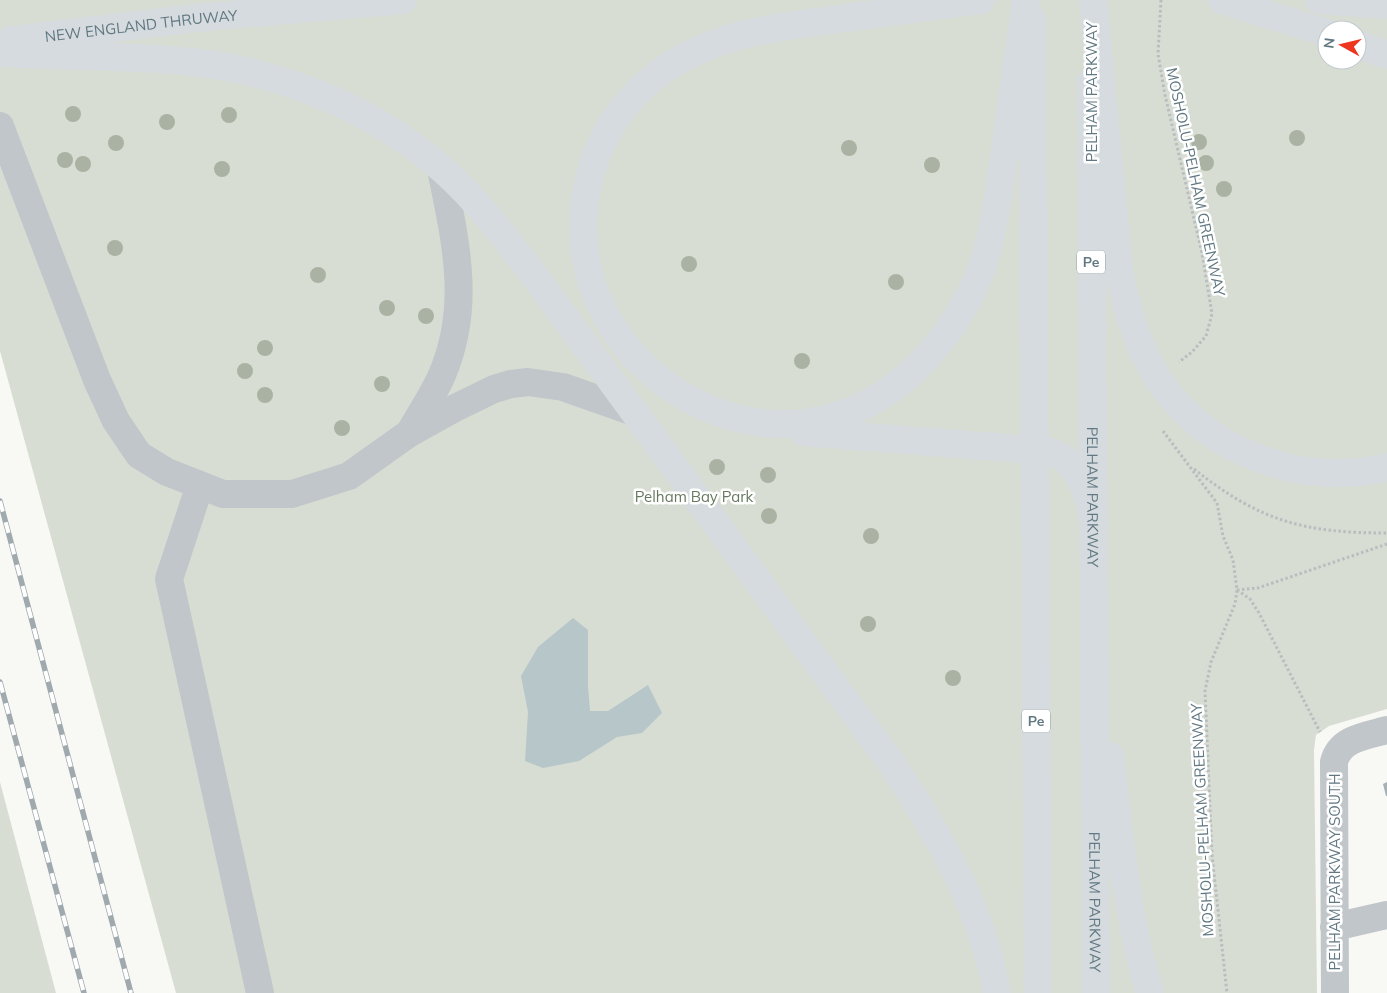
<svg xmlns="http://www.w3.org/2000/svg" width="1387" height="993" font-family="Mulish,sans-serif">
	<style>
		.green { fill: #d8ddd4; fill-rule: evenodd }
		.water { fill: #b6c6c9 }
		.building { fill: #a5b1b5 }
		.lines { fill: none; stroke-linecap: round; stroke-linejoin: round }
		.path { stroke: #b8bdbf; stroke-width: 3; stroke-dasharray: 2.5 2.5; stroke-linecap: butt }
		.minor { stroke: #c0c6c9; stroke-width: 28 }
		.major { stroke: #d5dbde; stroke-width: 28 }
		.highway { stroke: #d5dbde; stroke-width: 28 }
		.rail-casing { stroke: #9fa9ae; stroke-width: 5.5 }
		.rail { stroke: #fff; stroke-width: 4; stroke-dasharray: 11; stroke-linecap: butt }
		.tree { fill: #a9b2a3 }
		.labels { text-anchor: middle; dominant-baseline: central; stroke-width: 5; stroke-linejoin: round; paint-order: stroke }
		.shield { fill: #fff; stroke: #90a0a8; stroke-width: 1 }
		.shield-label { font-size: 14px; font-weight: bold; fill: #617882 }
		.street-label { font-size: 15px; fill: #617882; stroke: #fff }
		.park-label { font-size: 15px; fill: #687960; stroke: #fff }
	</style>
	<rect width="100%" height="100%" fill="#f8f8f5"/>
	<path class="green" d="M0,0h1387v709l-58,17 -13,9 -2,15 3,243h-1141l-176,-642zM1327,30h30v30h-30z
		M0,782l56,211h-56z"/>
	<path class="water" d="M573,618l15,12v56l2,25h18l40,-26 14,28 -20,20 -25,4 -38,24 -36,7 -18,-7 3,-49 -7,-36 17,-29z"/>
	<path class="building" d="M1387,782v14h-1l-3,-12z"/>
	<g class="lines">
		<path class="path" d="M1161,0l-3,54 7,41 37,158 10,61 -6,22 -14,16 -13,10
			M1163,431l54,72 6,33 10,24 4,30 -2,14 -24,58 -6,29 7,164 15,138
			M1194,469c66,52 109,64 193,64
			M1237,590l13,9 9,14 61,119
			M1237,590l21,-2 129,-44"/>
		<path class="minor" d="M0,126l97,254 19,41 23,34 28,17 56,22h69l57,-18 59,-42 45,-25 41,-20 17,-5 17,-2 35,5 71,25
			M410,432c11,-19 23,-37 32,-57 30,-70 13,-135 -1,-206
			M200,485l-31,94 91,414
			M1334,927l53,-12
			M1335,993l-1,-231c6,-24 32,-26 53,-32"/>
		<g class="major">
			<path d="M1032,19l6,974"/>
			<path id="s1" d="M1091,82l5,911"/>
			<path d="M1110,756c10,79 16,160 40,237"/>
		</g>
		<g class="highway">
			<path d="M981,0c-46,6 -91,12 -136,18 -64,9 -129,14 -183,53 -39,28 -66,70 -75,118 -9,45 -3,85 18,125 44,84 146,132 238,100 56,-19 100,-67 127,-119 23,-44 28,-97 35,-146 7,-49 14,-99 21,-149"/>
			<path d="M1093,0l26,269c7,39 18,78 40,111 47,73 145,108 228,87"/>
			<path d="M1222,0l105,33"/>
			<path d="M1319,0l68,5"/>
			<path id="s2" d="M11,40l185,-22 207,-18"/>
			<path d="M1357,44l30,11"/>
			<path d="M0,53c64,4 129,2 192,9 90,10 182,47 250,107 35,31 63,68 91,105l356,486c48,71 93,147 108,233"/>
			<path d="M803,432l245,19c34,10 39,41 46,72"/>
		</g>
		<defs>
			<path id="rail" d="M0,501l131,492
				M0,682l84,311"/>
		</defs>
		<use href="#rail" class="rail-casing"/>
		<use href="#rail" class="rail"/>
	</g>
	<g class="tree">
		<circle cx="73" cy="114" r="8"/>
		<circle cx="229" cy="115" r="8"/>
		<circle cx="167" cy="122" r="8"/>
		<circle cx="1297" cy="138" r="8"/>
		<circle cx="1199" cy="142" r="8"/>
		<circle cx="116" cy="143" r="8"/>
		<circle cx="849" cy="148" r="8"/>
		<circle cx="65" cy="160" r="8"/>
		<circle cx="1206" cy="163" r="8"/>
		<circle cx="83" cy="164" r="8"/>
		<circle cx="932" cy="165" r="8"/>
		<circle cx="222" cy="169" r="8"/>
		<circle cx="1224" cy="189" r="8"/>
		<circle cx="115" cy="248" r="8"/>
		<circle cx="689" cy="264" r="8"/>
		<circle cx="318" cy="275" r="8"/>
		<circle cx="896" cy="282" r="8"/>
		<circle cx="387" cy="308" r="8"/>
		<circle cx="426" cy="316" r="8"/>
		<circle cx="265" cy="348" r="8"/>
		<circle cx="802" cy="361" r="8"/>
		<circle cx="245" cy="371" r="8"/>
		<circle cx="382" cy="384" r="8"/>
		<circle cx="265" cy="395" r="8"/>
		<circle cx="342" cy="428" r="8"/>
		<circle cx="717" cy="467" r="8"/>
		<circle cx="768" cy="475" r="8"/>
		<circle cx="769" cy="516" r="8"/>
		<circle cx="871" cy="536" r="8"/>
		<circle cx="868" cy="624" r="8"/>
		<circle cx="953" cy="678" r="8"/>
	</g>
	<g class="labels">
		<g class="shield">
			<rect x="1077" y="250.5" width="28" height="23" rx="4"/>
			<rect x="1022" y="709.5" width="28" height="23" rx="4"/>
		</g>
		<g class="shield-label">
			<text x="1091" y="262">Pe</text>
			<text x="1036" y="721">Pe</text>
		</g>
		<g class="street-label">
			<text stroke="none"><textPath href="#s2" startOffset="131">NEW ENGLAND THRUWAY</textPath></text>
			<text transform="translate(1091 92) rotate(-90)">PELHAM PARKWAY</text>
			<text transform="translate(1196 182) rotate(78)">MOSHOLU-PELHAM GREENWAY</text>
			<text stroke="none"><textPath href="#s1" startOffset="415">PELHAM PARKWAY</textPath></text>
			<text transform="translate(1202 820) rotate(-93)">MOSHOLU-PELHAM GREENWAY</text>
			<text transform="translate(1334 872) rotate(-90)">PELHAM PARKWAY SOUTH</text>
			<text stroke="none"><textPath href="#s1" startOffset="820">PELHAM PARKWAY</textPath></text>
		</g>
		<g class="park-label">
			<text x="694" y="496">Pelham Bay Park</text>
		</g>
	</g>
	<g transform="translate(1342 45) rotate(278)"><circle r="24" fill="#ffffff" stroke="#c0c9cd"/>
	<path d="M0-4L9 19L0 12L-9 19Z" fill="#ee361f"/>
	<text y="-8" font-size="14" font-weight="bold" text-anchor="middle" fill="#617882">N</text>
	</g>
</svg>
